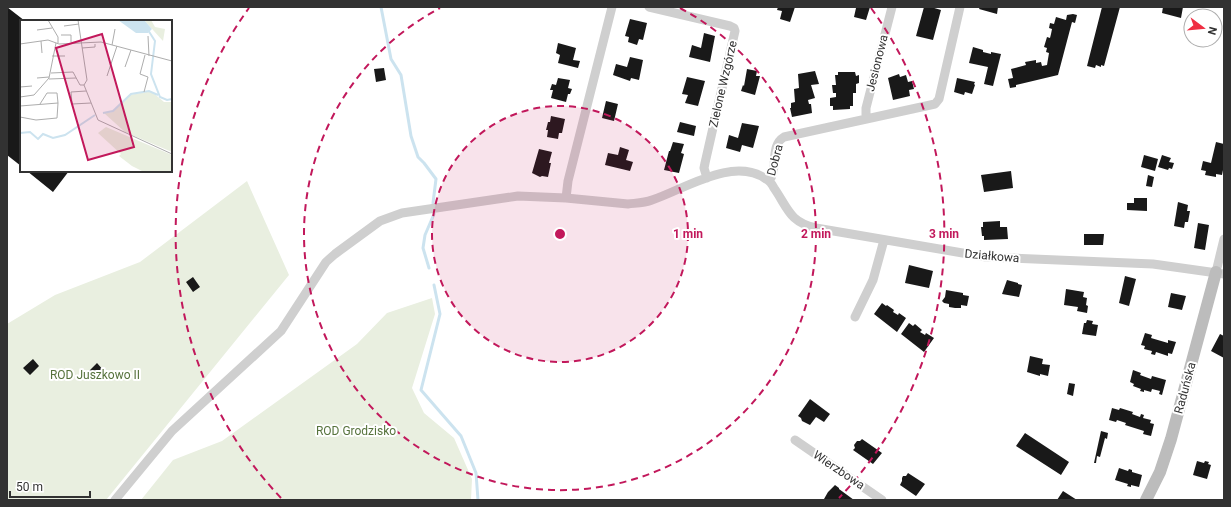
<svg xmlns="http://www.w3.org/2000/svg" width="1231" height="507" font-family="Roboto,sans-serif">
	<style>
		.green { fill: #e9efe0 }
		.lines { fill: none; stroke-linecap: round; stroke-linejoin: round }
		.stream { stroke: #cce3ef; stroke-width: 3 }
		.building { fill: #191919 }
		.street { stroke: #cfcfcf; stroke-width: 9 }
		.secondary { stroke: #bcbcbc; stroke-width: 12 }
		.ring { fill: none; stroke: #c2185b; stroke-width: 2; stroke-dasharray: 7 5 }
		.labels { text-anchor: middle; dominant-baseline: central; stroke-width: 4; stroke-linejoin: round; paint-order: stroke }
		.street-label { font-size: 12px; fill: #323232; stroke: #fff }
		.park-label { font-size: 12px; fill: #56723c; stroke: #fff }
		.inset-river { fill: none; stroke: #cce3ef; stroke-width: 2 }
		.inset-road { fill: none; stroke: #adadad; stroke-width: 1 }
		.view { fill: #c2185b; fill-opacity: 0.15; stroke: #c2185b; stroke-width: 2 }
		.inset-edge { fill: none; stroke: #323232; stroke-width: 2 }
		.centre { fill: #c2185b; stroke: #fff; stroke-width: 2 }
		.ring-label { font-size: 12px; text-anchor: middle; font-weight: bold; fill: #c2185b; stroke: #fff; stroke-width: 4; stroke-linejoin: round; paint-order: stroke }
	</style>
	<rect width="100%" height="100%" fill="#fff"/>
	<path class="green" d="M247,181l42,94 -183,225h-99v-176l48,-29 85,-33z
		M432,298l3,16 -23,74 12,25 30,25 18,41 -1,21h-330l32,-40 49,-19 135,-97 30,-31z"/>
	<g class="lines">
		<path class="stream" d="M381,7l10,52 10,16 10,61 7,21 6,6 12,16 -3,24
			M429,268l-6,-20 2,-13 9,-21
			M434,285l6,29 -19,76 40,46 15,37 2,27"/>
	</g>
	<path class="building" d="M7,7l18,14h-4v145l-14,-11z
		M778,7h17l-5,15 -10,-3 2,-8 -5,-1z
		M853,7h17l-4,13 -12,-3 2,-9z
		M924,7h7l10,3 -8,30 -17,-4z
		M980,7h18l-1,7 -18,-5z
		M1102,7h18l-16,59 -3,-1v2l-5,-2 -1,3 -8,-2z
		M1163,7h20l-2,11 -19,-5z
		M1073,14l4,1 -2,8 -3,-1 -14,53 -42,10v2l-6,1 -2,-9 5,-1 -2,-9 15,-4 -1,-3 11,-2v3l5,-1 1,4 5,-1 2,-12 -3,-1 1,-4 -3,-1 3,-10 3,1 1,-4 1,-5 -3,-1 1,-5 4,1 2,-7 10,3 1,-5z
		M630,19l17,4 -4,17 -4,-1 -2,6 -9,-3 1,-5 -4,-1z
		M704,33l11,3 -5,26 -21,-5 3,-12 9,3z
		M558,43l18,5 -3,12 7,1 -2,7 -20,-5 2,-8 -4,-2z
		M973,47l10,3v2l8,2v-2l10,2 -8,32 -9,-2 4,-17 -19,-4z
		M630,57l13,3 -4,20 -8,-2 -1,3 -17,-6 3,-11 11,3z
		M384,68l2,12 -10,2 -2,-13z
		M747,69l10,2 -1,5h4l-5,19 -14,-4 2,-6 1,1z
		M815,71l4,13 -8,1 4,13 -7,2 1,4h2l1,9 -20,4 -2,-9h1v-5l4,-1 -1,-13 5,-1 -1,-14z
		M838,72h17l1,4 3,-1v8l-3,1v9h-3v13h-3v3l-17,1v-4h-3v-8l6,-1v-4h-3l-1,-8h4l-1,-10h3z
		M899,74l1,3 6,-2 2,7 4,-1 2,8 -5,1 1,6 -17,4 -5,-22z
		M687,77l18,4 -7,25 -13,-3 3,-8 -6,-1z
		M558,78l12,2 -2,8 4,1 -2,5h-2l-2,8 -15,-4 2,-8h-3l2,-6 4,1z
		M957,78l18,4 -1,2 1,1 -3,9 -7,-2 -1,3 -10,-3z
		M606,101l12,3 -4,17 -12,-3z
		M551,116l14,3 -3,14h-3l-1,6 -11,-2 1,-7h-2l2,-8h2z
		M680,122l16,4 -2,10 -17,-4z
		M742,123l17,3 -6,22 -11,-3 -2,7 -14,-4 3,-13 9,3z
		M673,142l11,2 -3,9 3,1 -5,19 -15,-3 5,-19h1z
		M1216,142l8,2v21l-2,10 -6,-1v3l-11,-2 1,-4 -5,-1 2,-9 8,2z
		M620,147l9,3 -3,10 7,2 -3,9 -25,-6 3,-12 10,2z
		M539,149l13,3 -3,11h2l-3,14 -6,-1 -2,1 -8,-4z
		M1144,155l14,4 -3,12 -14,-4z
		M1162,155l9,3 -2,4 5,1 -2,6 -3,-1 -1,2 -10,-3z
		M27,171h42l-16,21z
		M1011,171l2,17 -29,4 -3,-17z
		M1148,175l6,2 -2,10 -6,-1z
		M1134,198h13v13l-20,-1v-7h7z
		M1178,202l10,3 -1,6h3l-2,11h-3l-1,6 -10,-2z
		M1000,221v6h7l1,12 -24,1v-4h-2l-1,-9h2v-5z
		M1198,223l11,2 -4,25 -11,-2z
		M1084,234h20l-1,11h-19z
		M909,265l24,6 -4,17 -24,-5z
		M1125,276l11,3 -7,27 -10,-3z
		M193,277l7,10 -7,5 -7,-10z
		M1007,280l11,3v1l4,1 -3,12 -17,-3z
		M1066,289l18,3 -1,5 4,1 -1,7 2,1 -1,7 -10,-2 1,-4 -14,-2z
		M946,290l17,3v2l6,1 -2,10 -6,-1v3h-6l-6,-1v-3l-5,-1 -2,-2 3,-4z
		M1171,293l15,3 -4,14 -14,-3z
		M882,303l4,3 1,-1 7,5 -1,2 5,3 1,-2 7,5 -9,14 -23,-18z
		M1087,320l6,1 -1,3 6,1 -2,11 -14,-2 2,-11h2z
		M909,323l4,3 2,-2 7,6 -2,2 5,3 1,-2 8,5 -10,14 -23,-18z
		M1145,333l7,2 -1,3 17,5v-3l8,2 -4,12 -4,-1v3l-12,-4 -1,3 -4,-1 1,-3 -8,-2 1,-3 -4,-1z
		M1220,334l4,2v22l-13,-7z
		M1030,356l13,3 -1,5 8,1 -2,11 -8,-2v2l-13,-4z
		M33,359l6,7 -9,9 -7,-7z
		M97,363l7,8 -9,8 -7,-7z
		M1133,370l8,3 -1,2 11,4 1,-3 14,4 -4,15 -3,-1 1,-3 -8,-2 -1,3 -7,-2v2l-4,-1 1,-2 -8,-3 1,-2 -4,-2z
		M1069,383l6,1 -2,12 -6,-2z
		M810,399l20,15 -6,8 -8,-5 -6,8 -8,-4 -1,-3 -3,-2z
		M1112,408l7,2 1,-2 13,4 -1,2 8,3 1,-3 3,1 -1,3 8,2 -1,3 4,1 -3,12 -8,-2 1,-3 -19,-6 1,-2 -9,-3 -1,2 -7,-2z
		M1101,431l7,2 -1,6 -2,-1 -5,19 -3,-1 -1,7h-2z
		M1025,433l44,29 -8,13 -45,-29z
		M862,439l20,14 -9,11 -20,-14 2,-2 -1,-3 3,-4h3z
		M1197,461l7,2 1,-2 4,1 -1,2 3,1 -4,14 -14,-4z
		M1119,468l9,3 1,-2 3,1v2l10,3 -3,12 -8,-2v2l-4,-1 1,-2 -13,-4z
		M908,473l17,11 -9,12 -16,-11 2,-4v-3l1,-2h3z
		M835,485l4,3v1l15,11 -30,-1 4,-7z
		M1063,491l14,9h-20z"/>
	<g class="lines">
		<path class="street" d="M649,7l81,19 4,2 1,3 -30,132 -1,5 3,10
			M866,119v-11l26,-101
			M769,181c10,-13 0,-35 15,-44l151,-33 4,-5 21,-92
			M566,198l2,-17 44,-174
			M1216,272l8,-33
			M855,317l18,-37 11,-40
			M795,440l87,60
			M115,500l57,-69 109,-100 45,-69 9,-8 45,-33 22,-8 116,-17 48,2 62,6c8,-1 16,-1 24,-4 33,-11 81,-44 114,-21 4,2 6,5 8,9 14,20 15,34 42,40l170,29 167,7 71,10"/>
		<path class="secondary" d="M1146,500l14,-28 11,-33 45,-167"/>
	</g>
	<circle cx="560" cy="234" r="128" fill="#c2185b" fill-opacity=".12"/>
	<g class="ring">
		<circle cx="560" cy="234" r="128"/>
		<path d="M680 8A256 256 0 1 1 440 8"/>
		<path d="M281 498A384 384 0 0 1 249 8M871 8A384 384 0 0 1 839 498"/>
	</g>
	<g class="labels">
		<g class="street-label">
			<text transform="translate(877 63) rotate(-76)">Jesionowa</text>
			<text transform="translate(723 84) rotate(-77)">Zielone Wzgórze</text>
			<text transform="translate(775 160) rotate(-75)">Dobra</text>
			<text transform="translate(992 256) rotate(5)">Działkowa</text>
			<text transform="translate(1185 388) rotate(-75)">Raduńska</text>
			<text transform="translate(839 470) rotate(34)">Wierzbowa</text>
		</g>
		<g class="park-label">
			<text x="95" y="375">ROD Juszkowo II</text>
			<text x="356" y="431">ROD Grodzisko</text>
		</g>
	</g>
	<g transform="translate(20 20)">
		<rect width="152" height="152" fill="#fff"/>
		<path d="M124,0h7l4,7 10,2 -2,12zM131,71l13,11h8v50l-47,-20 -21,-19 9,-1 17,-17zM86,107l66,28v17h-28l-12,-6 -13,-10 2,-2 -23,-21z" fill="#e9efe0"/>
		<path d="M98,0h26l8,9 -4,4h-12z" fill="#cce3ef"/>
		<path class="inset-river" d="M128,10l7,11 -4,33 9,23 7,3 5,-1M83,93l10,-2 18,-17 18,-3 9,4M0,113l10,-1 8,7 5,-5 10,4 12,-3 30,-20"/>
		<path class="inset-road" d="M28,0l10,17v6M58,0l9,60 -3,5M44,6l15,-2M17,10l15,-2M41,15h10v7M128,16l1,20M21,21l1,12M0,24l28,-4 11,4 42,-2 71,19M92,25l3,-16M62,28l13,-1v-3M32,36h13M105,47l6,-17M31,53l22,-1 7,13h4M87,56l10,-30M17,58l12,-1M29,59l27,-1M64,65l14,35 74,34M0,67l12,-1M66,71l-15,1 1,12 19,-1M124,72l4,-15 -8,-3 5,-19M0,77l14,-2 15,-17 7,-35M0,86l38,-3 -1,-10h-10l-7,11M0,97l16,3 21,-2 1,-15"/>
		<path class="view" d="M82,14l32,113 -46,13 -32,-112z"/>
		<rect width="152" height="152" class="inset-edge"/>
	</g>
	<circle cx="560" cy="234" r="6" class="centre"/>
	<g class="ring-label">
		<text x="688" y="238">1 min</text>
		<text x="816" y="238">2 min</text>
		<text x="944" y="238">3 min</text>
	</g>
	<rect width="1231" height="507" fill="none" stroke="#323232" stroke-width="16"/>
	<g transform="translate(1203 28) rotate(106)"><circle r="19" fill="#ffffff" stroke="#adadad"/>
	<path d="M0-3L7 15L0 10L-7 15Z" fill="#ef2e42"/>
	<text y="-6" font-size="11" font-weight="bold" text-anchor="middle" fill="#323232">N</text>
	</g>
	<path d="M10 491v6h80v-6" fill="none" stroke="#323232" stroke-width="2"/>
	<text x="16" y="491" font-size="12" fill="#323232" stroke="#ffffff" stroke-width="3" paint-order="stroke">50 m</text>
</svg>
